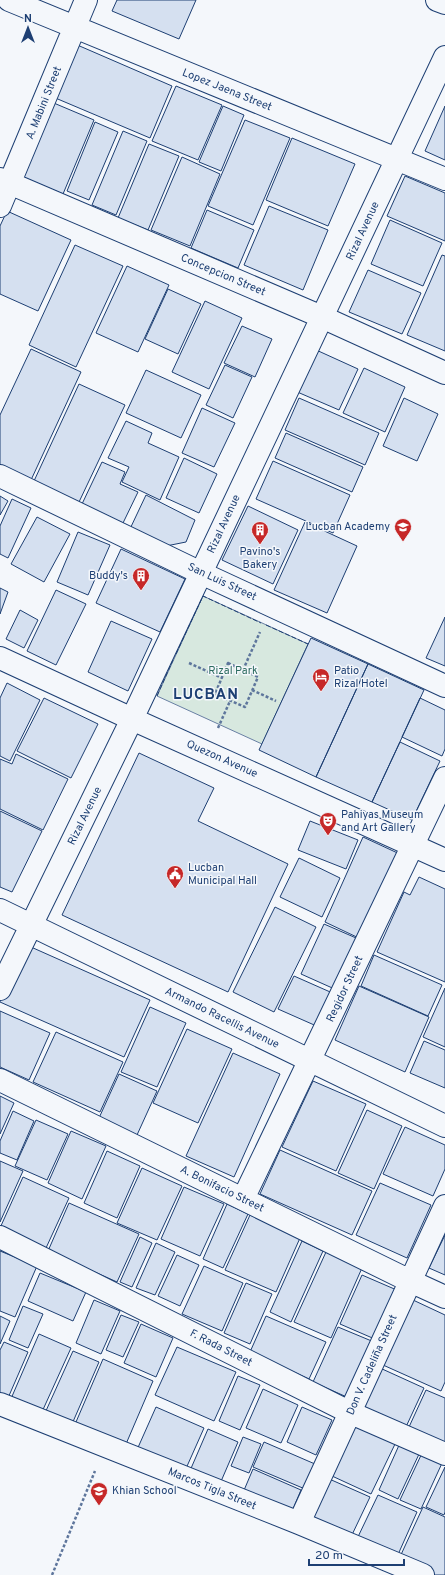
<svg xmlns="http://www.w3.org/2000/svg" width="445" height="1575" font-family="Overpass,sans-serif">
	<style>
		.green { fill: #d7e8df; stroke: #687fa3 }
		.building { fill: #d5e0f0; stroke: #1d3f73 }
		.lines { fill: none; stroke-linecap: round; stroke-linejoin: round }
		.street-casing { stroke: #1d3f73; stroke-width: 24 }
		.secondary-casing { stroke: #1d3f73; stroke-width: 24 }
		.path { stroke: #5e769c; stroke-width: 2.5; stroke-dasharray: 3 2; stroke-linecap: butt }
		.street { stroke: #f4f7fb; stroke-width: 22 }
		.secondary { stroke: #f4f7fb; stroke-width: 22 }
		.fence { stroke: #1d3f73; stroke-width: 1; stroke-dasharray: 5 2; stroke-linecap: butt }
		.labels { text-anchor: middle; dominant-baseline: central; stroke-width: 3; stroke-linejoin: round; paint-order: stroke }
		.street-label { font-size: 11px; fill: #1d3f73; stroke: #f4f7fb }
		.poi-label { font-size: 11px; fill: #1d3f73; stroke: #f4f7fb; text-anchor: start }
		.park-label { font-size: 11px; fill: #2c6c60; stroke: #f4f7fb }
		.district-label { font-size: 15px; font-weight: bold; letter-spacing: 1px; fill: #1d3f73; stroke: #f4f7fb }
	</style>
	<rect width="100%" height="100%" fill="#f4f7fb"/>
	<path class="green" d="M203,596l105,48 -46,100 -105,-48z"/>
	<path class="building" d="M117,0h79l-17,39 -67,-28z
		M75,44l97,42 -22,52 -97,-41z
		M176,86l46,19 -24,55 -46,-19z
		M49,101l45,19 -31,74 -45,-19z
		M223,106l21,9 -23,56 -22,-9z
		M445,106v54l-20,-9z
		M245,120l45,18 -37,87 -45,-19z
		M95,122l23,10 -29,68 -22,-9z
		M123,131l24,10 -31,74 -24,-10z
		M292,138l63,26 -27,62 -62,-26z
		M149,144l30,12 -31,74 -30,-12z
		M182,157l38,17 -30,72 -39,-16z
		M405,176l40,17v48l-58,-25z
		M269,206l59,24 -25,60 -59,-25z
		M207,210l47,20 -16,38 -47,-20z
		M7,211l64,29 -33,71 -38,-17v-68z
		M390,220l52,23 -19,43 -52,-22z
		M75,245l48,21 -47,101 -47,-22z
		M442,255l3,1v95l-38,-16z
		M127,266l42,19 -31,67 -42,-19z
		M368,270l53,23 -19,41 -53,-22z
		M168,289l33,15 -23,50 -33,-15z
		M205,301l37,17 -33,71 -37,-17z
		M242,326l30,13 -17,38 -31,-14z
		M31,349l50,23 -50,108 -31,-15v-50z
		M314,349l44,20 -19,41 -44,-19z
		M225,365l27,12 -19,41 -27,-13z
		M364,368l41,19 -20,45 -42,-19z
		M146,370l55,25 -20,43 -55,-25z
		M79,384l46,21 -46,97 -45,-21z
		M299,398l80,35 -14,32 -80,-35z
		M404,398l34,16 -21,47 -34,-15z
		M202,408l33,15 -21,44 -32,-14z
		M126,421l26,12 -4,10 31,14 -19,43 -38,-18 7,-15 -21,-9z
		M286,433l77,34 -11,25 -77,-34z
		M184,458l33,16 -18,39 -33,-15z
		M273,461l77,34 -17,38 -77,-34z
		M102,462l23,10 -5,12 18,8 -15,31 -41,-19z
		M146,495l49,25 -9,22 -20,4 -37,-15z
		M0,496l8,5 -8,14z
		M12,499l19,9 -23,50 -8,-4v-28z
		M248,506l50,24 -25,54 -51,-24z
		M37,517l33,17 -26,48 -33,-18z
		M305,522l52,24 -30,67 -53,-23z
		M78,532l32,13 -22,50 -31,-13z
		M121,549l64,30 -25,53 -64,-29z
		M0,588l8,4 -8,22z
		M56,590l30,14 -30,61 -29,-14z
		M20,610l18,10 -14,28 -18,-9z
		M445,617v49l-19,-8z
		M111,621l41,18 -24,52 -40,-19z
		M311,638l57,26 -52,113 -57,-27z
		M368,664l56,26 -52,112 -56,-25z
		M7,683l33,17 -30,61 -10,-5v-58z
		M44,698l54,26 -27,54 -54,-27z
		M420,698l25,12v39l-3,7 -40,-19z
		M400,742l40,19 -28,59 -40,-18z
		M139,753l75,35 -16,33 90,43 -60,128 -166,-77z
		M16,754l52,25 -25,51 -43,-21v-50l12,5z
		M0,811l42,20 -30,61 -12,-5z
		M310,821l48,19 -12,29 -48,-19z
		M363,837l41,19 -41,84 -38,-18z
		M299,858l41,20 -18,39 -42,-20z
		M419,877l26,12v93l-68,-30 27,-60 6,3z
		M275,907l41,20 -42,85 -41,-20z
		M324,924l39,17 -24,50 -38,-17z
		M22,943l128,57 -26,57 -124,-55v-10z
		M374,955l68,30 -14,31 -67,-30z
		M294,976l43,19 -16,33 -43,-19z
		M359,986l70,31 -24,55 -70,-32z
		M445,988v59l-22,-10z
		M150,1007l36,16 -29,64 -36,-15z
		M0,1011l50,22 -21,47 -29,-13z
		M187,1029l45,20 -34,74 -45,-20z
		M56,1032l67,30 -23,50 -67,-30z
		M424,1041l21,9v38l-35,-15z
		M233,1053l47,21 -46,103 -48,-21z
		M119,1074l38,17 -20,44 -38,-17z
		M313,1081l53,23 -30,67 -54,-24z
		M0,1096l14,7 -14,31z
		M367,1110l35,16 -28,63 -36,-16z
		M13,1111l21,10 -17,39 -17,-7v-12z
		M36,1120l32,14 -21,46 -32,-14z
		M405,1127l40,18v24l-12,27 -50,-22z
		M71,1131l35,15 -24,53 -34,-16z
		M280,1150l92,41 -20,44 -92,-41z
		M107,1151l33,15 -23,52 -33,-15z
		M0,1161l23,10 -23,51z
		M142,1168l40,18 -25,54 -40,-17z
		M23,1177l46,21 -23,50 -46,-20z
		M380,1183l51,22 -24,53 -51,-23z
		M184,1187l40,17 -24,52 -39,-17z
		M69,1203l70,31 -22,48 -69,-31z
		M227,1204l21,10 -25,54 -20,-9z
		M250,1215l50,23 -24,54 -51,-22z
		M445,1235v40l-16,-7z
		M140,1237l12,6 -20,44 -12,-5z
		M302,1241l21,10 -32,71 -21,-10z
		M156,1243l19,9 -20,43 -19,-7z
		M0,1251l37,15 -22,51 -15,-6z
		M326,1252l36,16 -31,70 -37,-16z
		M177,1255l22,10 -19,41 -22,-10z
		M204,1266l39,17 -21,48 -40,-17z
		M40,1273l46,19 -13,29 -45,-20z
		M362,1275l37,16 -22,49 -37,-16z
		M246,1283l26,11 -22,50 -26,-11z
		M94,1300l26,11 -19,43 -25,-11z
		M413,1300l32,15v67l-4,9 -58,-26z
		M23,1306l20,8 -15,34 -19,-8z
		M121,1315l18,7 -16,35 -17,-7z
		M0,1316l10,5 -10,23z
		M266,1316l60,26 -17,37 -59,-27z
		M141,1324l32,14 -17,39 -32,-14z
		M338,1327l36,15 -25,56 -36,-16z
		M39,1334l32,14 -30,66 -31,-13z
		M4,1342l24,10 -20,46 -8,-3v-45z
		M177,1347l59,25 -22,49 -59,-26z
		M73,1351l26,11 -27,62 -27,-11z
		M103,1359l50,22 -30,70 -50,-22z
		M380,1368l44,20 -19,41 -43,-20z
		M238,1376l22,9 -20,45 -21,-9z
		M263,1389l35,16 -17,38 -35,-15z
		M426,1390l19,8v45l-36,-16z
		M156,1407l48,21 -20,45 -48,-21z
		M302,1407l30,13 -16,35 -29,-13z
		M356,1424l40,18 -25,52 -39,-18z
		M208,1429l30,13 -19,44 -30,-13z
		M243,1437l18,7 -12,29 -18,-7z
		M264,1442l51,22 -10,25 -52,-22z
		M400,1443l20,9 -22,47 -19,-9z
		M423,1451l20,10 -22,48 -21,-9z
		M445,1467v45l-1,3 -18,-8z
		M253,1469l48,21 -11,26 -48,-21z
		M327,1478l43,19 -20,42 -42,-20z
		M378,1495l39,17 -21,47 -40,-18z
		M423,1507l22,10v58h-10l-36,-16z"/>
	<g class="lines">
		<defs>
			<path id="street" d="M9,0l436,179
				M437,0l8,3
				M0,179l322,138 123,56
				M0,206l86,-206
				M0,476l201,97 244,113
				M0,910l445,216
				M0,989l132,-270
				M0,1080l410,201 35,16
				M243,1199l202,-421
				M0,1237l351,176 94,41
				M0,1404l299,119 124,52
				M299,1523l146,-317"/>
			<path id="secondary" d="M0,658l132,61 313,141
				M132,719l313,-662"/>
		</defs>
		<use href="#street" class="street-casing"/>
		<use href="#secondary" class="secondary-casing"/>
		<path class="path" d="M189,663l33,15
			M228,663l30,14 -13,30 -30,-13z
			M243,670l17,-38
			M252,690l24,11
			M218,728l12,-27
			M52,1575l43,-104"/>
		<use href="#street" class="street"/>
		<use href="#secondary" class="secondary"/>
		<path class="fence" d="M266,625l42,19
			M176,654l27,-58 58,27
			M157,696l16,-36"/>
	</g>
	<defs>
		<symbol id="school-pin" viewBox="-11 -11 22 30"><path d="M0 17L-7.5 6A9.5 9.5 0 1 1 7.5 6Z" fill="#c62828" stroke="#f4f7fb"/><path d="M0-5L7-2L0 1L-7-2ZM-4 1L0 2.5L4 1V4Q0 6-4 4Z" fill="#fff"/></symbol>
		<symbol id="building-pin" viewBox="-11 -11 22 30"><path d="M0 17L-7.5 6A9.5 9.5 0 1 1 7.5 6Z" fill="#c62828" stroke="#f4f7fb"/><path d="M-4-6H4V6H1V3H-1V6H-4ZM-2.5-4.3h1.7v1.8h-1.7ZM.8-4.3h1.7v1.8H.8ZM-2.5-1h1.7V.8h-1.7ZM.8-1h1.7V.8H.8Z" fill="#fff"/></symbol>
		<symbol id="hotel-pin" viewBox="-11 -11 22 30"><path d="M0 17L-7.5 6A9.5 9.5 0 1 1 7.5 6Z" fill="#c62828" stroke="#f4f7fb"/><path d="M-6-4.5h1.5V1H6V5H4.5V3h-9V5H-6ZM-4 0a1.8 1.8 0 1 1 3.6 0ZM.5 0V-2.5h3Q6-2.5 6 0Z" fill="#fff"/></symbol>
		<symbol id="theatre-pin" viewBox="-11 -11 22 30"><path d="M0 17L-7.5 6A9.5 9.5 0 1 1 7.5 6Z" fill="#c62828" stroke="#f4f7fb"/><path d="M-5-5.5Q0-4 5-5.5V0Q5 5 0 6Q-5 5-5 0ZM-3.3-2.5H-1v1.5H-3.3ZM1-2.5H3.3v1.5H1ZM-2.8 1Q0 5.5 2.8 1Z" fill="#fff"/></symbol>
		<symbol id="civic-pin" viewBox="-11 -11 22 30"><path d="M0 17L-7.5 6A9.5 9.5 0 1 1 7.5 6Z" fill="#c62828" stroke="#f4f7fb"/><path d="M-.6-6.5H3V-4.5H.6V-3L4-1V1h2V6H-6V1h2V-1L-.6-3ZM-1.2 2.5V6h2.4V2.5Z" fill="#fff"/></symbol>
	</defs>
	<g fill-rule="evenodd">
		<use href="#school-pin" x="393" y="517" width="20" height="27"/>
		<use href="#building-pin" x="250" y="520" width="20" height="27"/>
		<use href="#building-pin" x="131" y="566" width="20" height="27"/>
		<use href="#hotel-pin" x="311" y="667" width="20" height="27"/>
		<use href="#theatre-pin" x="318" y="811" width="20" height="27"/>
		<use href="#civic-pin" x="165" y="864" width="20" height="27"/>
		<use href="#school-pin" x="89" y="1481" width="20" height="27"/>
	</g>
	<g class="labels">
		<g class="street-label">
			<text transform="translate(227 90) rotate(22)">Lopez Jaena Street</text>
			<text transform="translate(44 103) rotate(-68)">A. Mabini Street</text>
			<text transform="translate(363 231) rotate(-65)">Rizal Avenue</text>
			<text transform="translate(223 275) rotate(23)">Concepcion Street</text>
			<text transform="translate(224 524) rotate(-65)">Rizal Avenue</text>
			<text transform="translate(222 582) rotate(25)">San Luis Street</text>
			<text transform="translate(222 759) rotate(24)">Quezon Avenue</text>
			<text transform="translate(85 816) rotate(-64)">Rizal Avenue</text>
			<text transform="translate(345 989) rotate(-65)">Regidor Street</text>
			<text transform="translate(222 1018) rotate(26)">Armando Racellis Avenue</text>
			<text transform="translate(222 1189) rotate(26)">A. Bonifacio Street</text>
			<text transform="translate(221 1348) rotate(27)">F. Rada Street</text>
			<text transform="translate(372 1365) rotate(-66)">Don V. Cadeliña Street</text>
			<text transform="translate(212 1489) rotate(22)">Marcos Tigla Street</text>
		</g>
		<g class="poi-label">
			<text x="390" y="527" text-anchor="end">Lucban Academy</text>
			<text x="260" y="552" text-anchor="middle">Pavino's<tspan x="260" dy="13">Bakery</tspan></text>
			<text x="128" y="576" text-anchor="end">Buddy's</text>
			<text x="334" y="671">Patio<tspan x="334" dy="13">Rizal Hotel</tspan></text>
			<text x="341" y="815">Pahiyas Museum<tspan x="341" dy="13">and Art Gallery</tspan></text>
			<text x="188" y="868">Lucban<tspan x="188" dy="13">Municipal Hall</tspan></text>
			<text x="112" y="1491">Khian School</text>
		</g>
		<g class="park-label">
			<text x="233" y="671">Rizal Park</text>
		</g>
		<g class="district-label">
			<text x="206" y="695">LUCBAN</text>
		</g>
	</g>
	<g transform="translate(28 28)" stroke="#f4f7fb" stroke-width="3" paint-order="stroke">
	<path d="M0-3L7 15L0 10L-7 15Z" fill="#1d3f73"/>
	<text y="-6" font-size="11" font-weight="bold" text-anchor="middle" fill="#1d3f73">N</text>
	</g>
	<path d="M309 1559v6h95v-6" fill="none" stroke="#1d3f73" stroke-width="2"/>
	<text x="315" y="1559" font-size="12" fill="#1d3f73" stroke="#f4f7fb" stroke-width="3" paint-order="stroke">20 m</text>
</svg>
